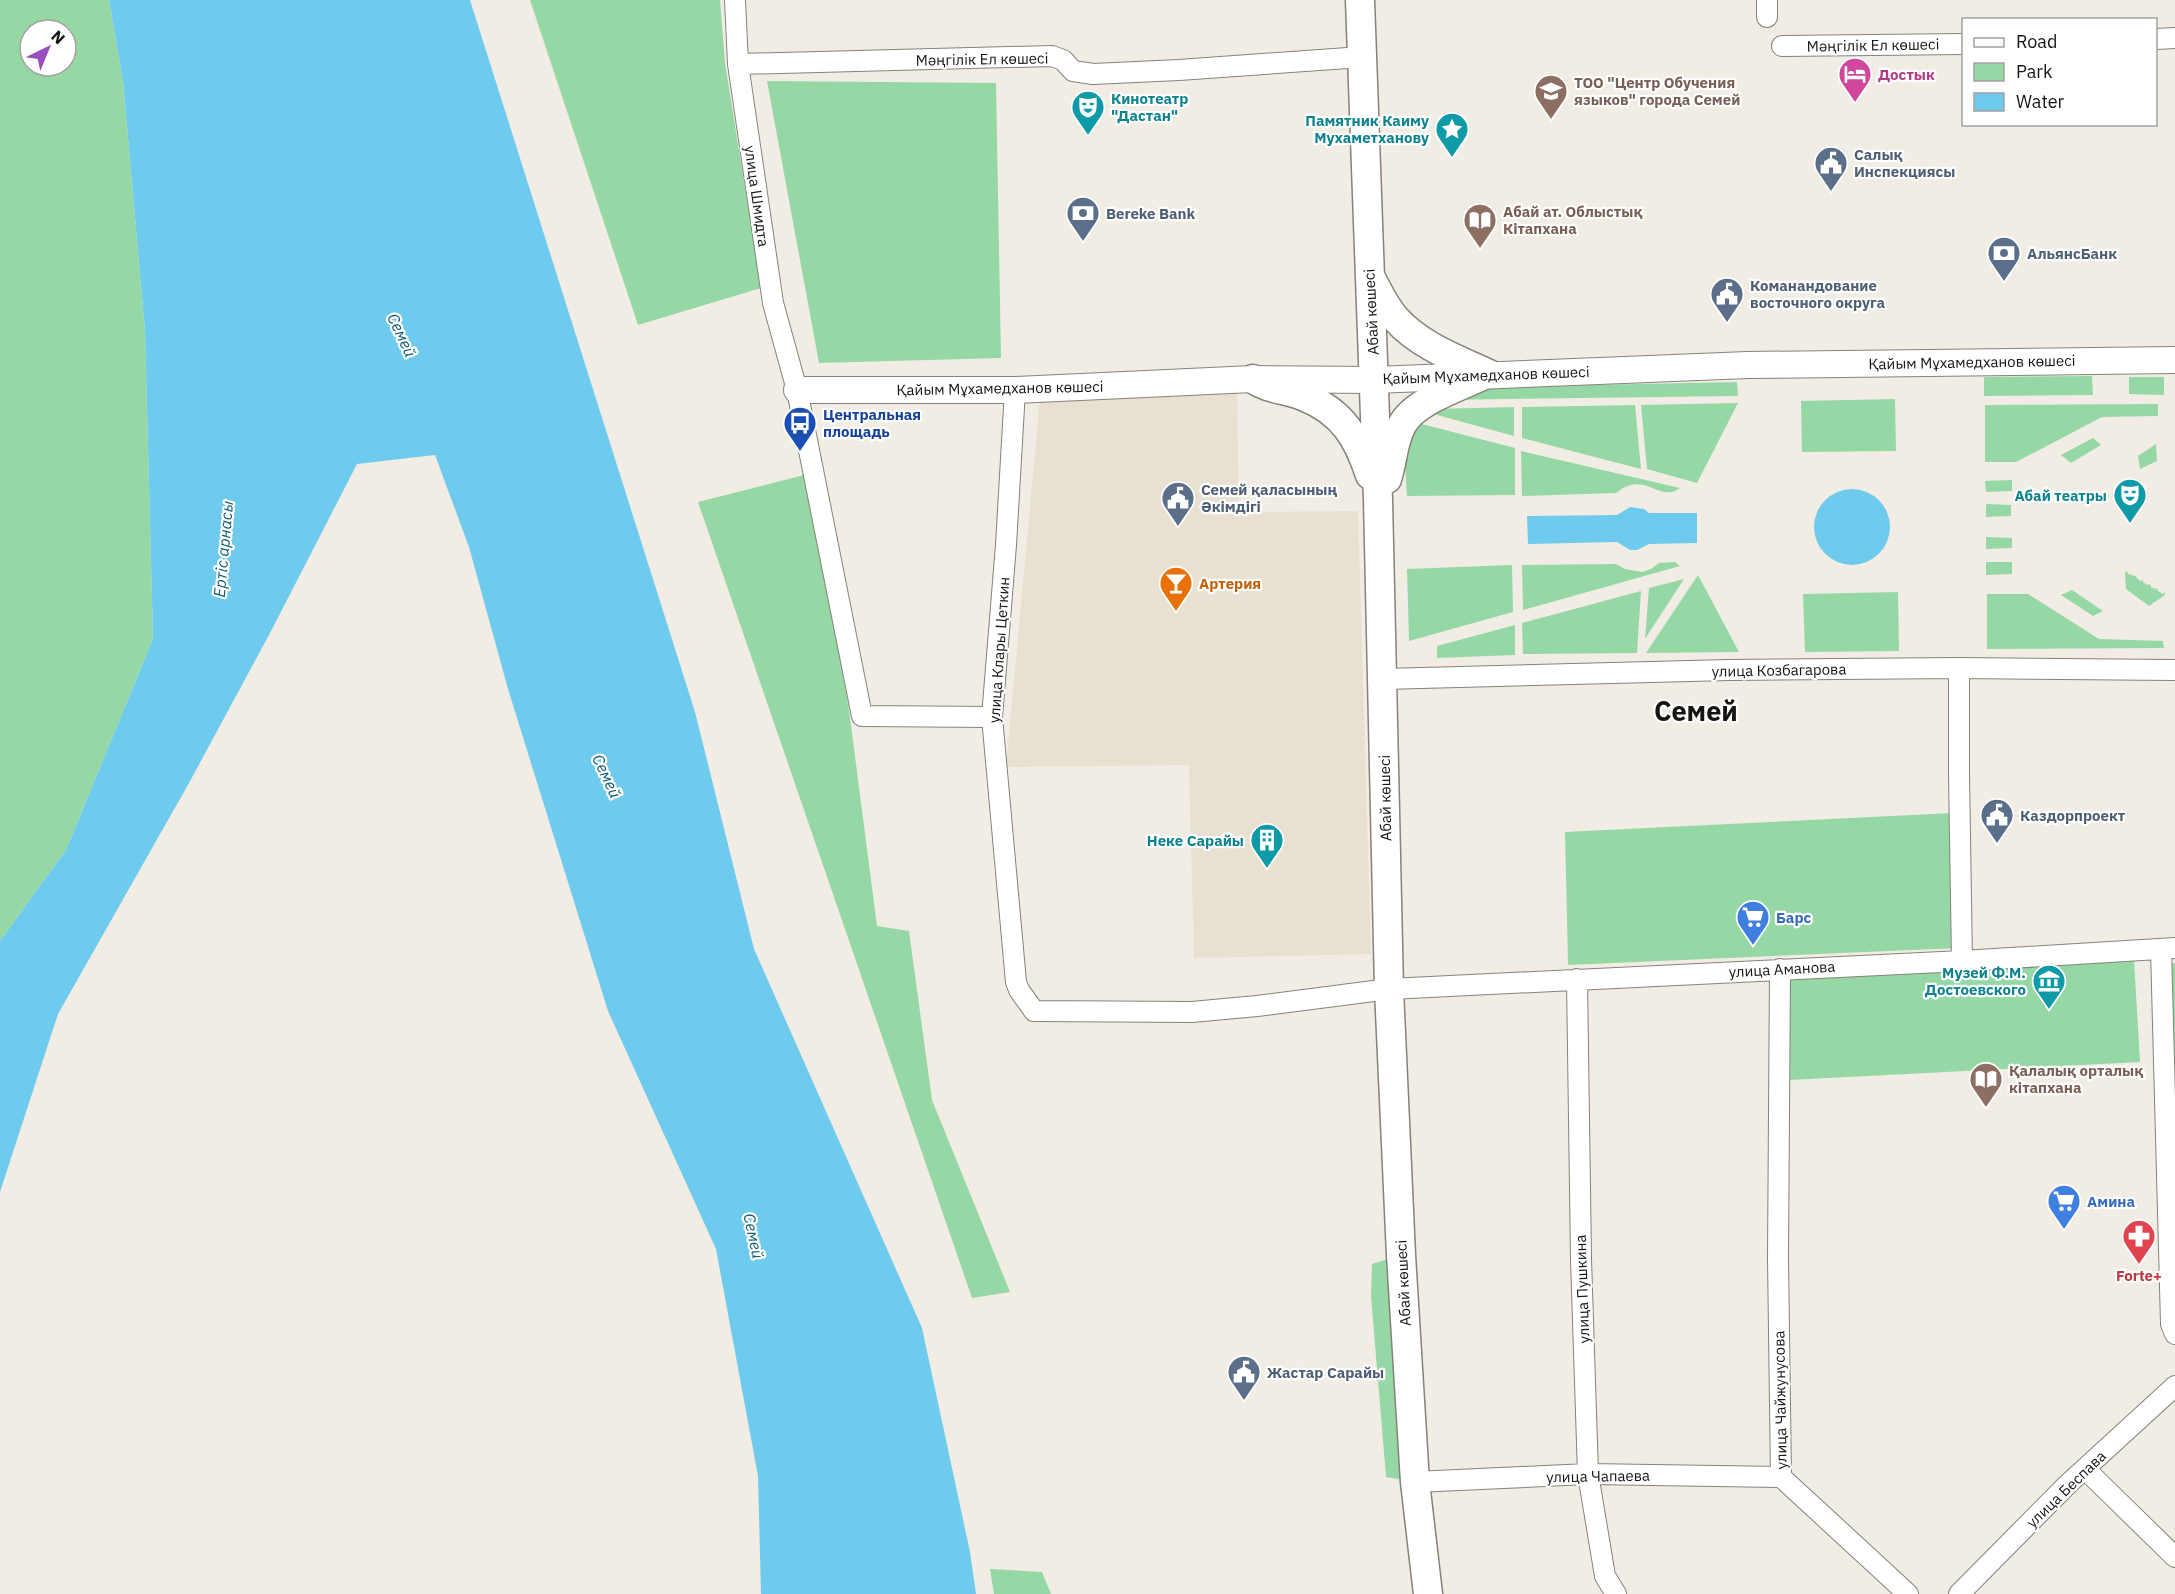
<svg xmlns="http://www.w3.org/2000/svg" width="2175" height="1594" font-family="'IBM Plex Sans',sans-serif">
	<style>
		.built { fill: #e8e1d1 }
		.green { fill: #96d8a5; fill-rule: evenodd }
		.water { fill: #6ecbee }
		.lines { fill: none; stroke-linecap: round; stroke-linejoin: round }
		.minor-casing { stroke: #86827a; stroke-width: 22 }
		.tertiary-casing { stroke: #86827a; stroke-width: 28 }
		.secondary-casing { stroke: #86827a; stroke-width: 31 }
		.minor { stroke: #fff; stroke-width: 20 }
		.tertiary { stroke: #fff; stroke-width: 26 }
		.secondary { stroke: #fff; stroke-width: 28 }
		.labels { text-anchor: middle; dominant-baseline: central; stroke-width: 4.5; stroke-linejoin: round; paint-order: stroke }
		.street-label { font-size: 15px; fill: #171512; stroke: #fff }
		.hotel-label { font-size: 15px; font-weight: bold; fill: #b23c85; stroke: #fff; text-anchor: start }
		.education-label { font-size: 15px; font-weight: bold; fill: #785e54; stroke: #fff; text-anchor: start }
		.culture-label { font-size: 15px; font-weight: bold; fill: #0d838f; stroke: #fff; text-anchor: end }
		.service-label { font-size: 15px; font-weight: bold; fill: #4e5e75; stroke: #fff; text-anchor: start }
		.transit-label { font-size: 15px; font-weight: bold; fill: #164399; stroke: #fff; text-anchor: start }
		.food-label { font-size: 15px; font-weight: bold; fill: #c56008; stroke: #fff; text-anchor: start }
		.shop-label { font-size: 15px; font-weight: bold; fill: #366cbe; stroke: #fff; text-anchor: start }
		.health-label { font-size: 15px; font-weight: bold; fill: #be3a42; stroke: #fff }
		.water-label { font-size: 16px; font-style: italic; fill: #0f5c74; stroke: #fff }
		.town-label { font-size: 27px; font-weight: bold; fill: #171512; stroke: #fff }
	</style>
	<rect width="100%" height="100%" fill="#f1ede4"/>
	<path class="built" d="M1237,393l2,119 119,-1 13,443 -177,4 -5,-193 -183,2 34,-368z"/>
	<path class="green" d="M0,0h109l14,81 22,250 8,308 -87,211 -66,91zM30,30h36v36h-36z
		M530,0h190l5,63 36,225 -123,37z
		M767,81l229,2 5,275 -182,5z
		M2092,376l1,19 -109,1v-19z
		M2129,377h35v18l-35,-1z
		M1737,382l1,14 -299,4 52,-13z
		M1895,399l1,52 -94,1 -1,-51z
		M1738,403l-41,80 -50,-14 -6,-64z
		M2158,404v12l-56,1 -86,45h-31v-57z
		M1635,405l6,64 -119,-31v-31z
		M1514,407v29l-88,-24 7,-3z
		M1414,422l101,26v47l-108,1 -3,-46z
		M2093,438l8,7 -30,18 -10,-8z
		M2156,444l1,17 -17,8 -2,-13z
		M1521,451l159,37c-22,16 -34,-19 -64,5l-94,3z
		M808,474l41,236 28,216 32,5 23,169 78,192 -38,6 -274,-796z
		M2012,480v11l-26,1 -1,-11z
		M1986,504l25,1v11l-25,1z
		M1986,537l26,1v10l-26,1z
		M1675,562l5,4 -157,44 -1,-45 94,-1 9,5 17,3 9,-3 8,-6z
		M1986,562h26v12l-26,1z
		M1512,565l1,47 -104,29 -2,-72z
		M2127,571l1,3 7,2 5,5 3,-1v2l4,3 3,-1 1,3 4,2 2,-1 1,3 5,3 2,-2v3l-16,11 -23,-17 -1,-17z
		M1698,575l41,77 -93,1z
		M1684,579l-39,60 4,-51z
		M2072,590l31,21 -10,5 -32,-21z
		M1641,591l-4,62 -114,1 -1,-31z
		M1898,592l1,59 -94,1 -2,-58z
		M1987,594h41l71,45 64,2 1,7 -177,1z
		M1515,625v30l-78,3v-12z
		M1953,813l6,135 -391,17 -3,-133z
		M2134,959l6,103 -351,18 -6,-102z
		M2175,963v214l-11,-213z
		M1401,1255l14,227 -29,-5 -15,-181 1,-32z
		M990,1569l52,3 9,22h-57z"/>
	<path class="water" d="M109,0h361l225,712 59,237 168,379 48,224 6,42h-215l-3,-118 -42,-227 -108,-238 -100,-322 -39,-142 -34,-92 -78,9 -88,171 -80,148 -131,231 -58,178v-251l66,-91 87,-211 -8,-308 -22,-250z
		M1814 527a38 38 0 1 1 76 0a38 38 0 1 1-76 0Z
		M1630,507l14,2 5,4h48v30l-48,1 -12,6h-7l-13,-8 -89,2 -1,-28 90,-1z"/>
	<g class="lines">
		<defs>
			<path id="minor" d="M735,0l3,64 35,239 24,87 65,326 130,1
				M1767,0v17
				M2156,39l19,-1
				M1782,46l182,-2
				M738,64l314,-8 11,4 10,11 20,3 86,-4 183,-13
				M1015,390l-9,155 -14,172 24,265 3,8 15,21 158,1 65,-6 132,-17 573,-28 213,-13
				M1959,668v107l3,186
				M1383,679l346,-9 230,-2 216,2
				M2161,949l10,375 4,10
				M1780,969l-2,289 3,219 127,117
				M1577,979l4,280 7,215 17,102 11,18
				M2085,1469l90,88
				M1415,1482l173,-8 193,3
				M1959,1594l109,-110 107,-98"/>
			<path id="tertiary" d="M797,390h218l238,-11 121,1 374,-15 427,-5"/>
			<path id="secondary" d="M1360,0l18,500 11,489 12,266 14,227 13,112
				M1371,278c7,13 14,29 25,41 24,27 61,40 93,55
				M1253,379c16,11 34,10 52,18 38,15 53,42 65,78
				M1387,479c6,-18 6,-38 15,-54 12,-24 58,-38 82,-50"/>
		</defs>
		<use href="#minor" class="minor-casing"/>
		<use href="#tertiary" class="tertiary-casing"/>
		<use href="#secondary" class="secondary-casing"/>
		<use href="#minor" class="minor"/>
		<use href="#tertiary" class="tertiary"/>
		<use href="#secondary" class="secondary"/>
	</g>
	<defs>
		<symbol id="hotel-pin" viewBox="-11 -11 22 30"><path d="M0 17L-7.5 6A9.5 9.5 0 1 1 7.5 6Z" fill="#d1479c" stroke="#fff"/><path d="M-6-4.5h1.5V1H6V5H4.5V3h-9V5H-6ZM-4 0a1.8 1.8 0 1 1 3.6 0ZM.5 0V-2.5h3Q6-2.5 6 0Z" fill="#fff"/></symbol>
		<symbol id="school-pin" viewBox="-11 -11 22 30"><path d="M0 17L-7.5 6A9.5 9.5 0 1 1 7.5 6Z" fill="#8d6e63" stroke="#fff"/><path d="M0-5L7-2L0 1L-7-2ZM-4 1L0 2.5L4 1V4Q0 6-4 4Z" fill="#fff"/></symbol>
		<symbol id="theatre-pin" viewBox="-11 -11 22 30"><path d="M0 17L-7.5 6A9.5 9.5 0 1 1 7.5 6Z" fill="#0f9aa8" stroke="#fff"/><path d="M-5-5.5Q0-4 5-5.5V0Q5 5 0 6Q-5 5-5 0ZM-3.3-2.5H-1v1.5H-3.3ZM1-2.5H3.3v1.5H1ZM-2.8 1Q0 5.5 2.8 1Z" fill="#fff"/></symbol>
		<symbol id="sight-pin" viewBox="-11 -11 22 30"><path d="M0 17L-7.5 6A9.5 9.5 0 1 1 7.5 6Z" fill="#0f9aa8" stroke="#fff"/><path d="M0-6L1.8-2.2L6-1.7L2.9 1.2L3.7 5.4L0 3.3L-3.7 5.4L-2.9 1.2L-6-1.7L-1.8-2.2Z" fill="#fff"/></symbol>
		<symbol id="civic-pin" viewBox="-11 -11 22 30"><path d="M0 17L-7.5 6A9.5 9.5 0 1 1 7.5 6Z" fill="#5c6f8a" stroke="#fff"/><path d="M-.6-6.5H3V-4.5H.6V-3L4-1V1h2V6H-6V1h2V-1L-.6-3ZM-1.2 2.5V6h2.4V2.5Z" fill="#fff"/></symbol>
		<symbol id="bank-pin" viewBox="-11 -11 22 30"><path d="M0 17L-7.5 6A9.5 9.5 0 1 1 7.5 6Z" fill="#5c6f8a" stroke="#fff"/><path d="M-6-4H6V4H-6ZM0-2.3a2.3 2.3 0 1 0 0 4.6a2.3 2.3 0 1 0 0-4.6Z" fill="#fff"/></symbol>
		<symbol id="library-pin" viewBox="-11 -11 22 30"><path d="M0 17L-7.5 6A9.5 9.5 0 1 1 7.5 6Z" fill="#8d6e63" stroke="#fff"/><path d="M-6-4Q-3-5.5-.7-3.5V5Q-3 3-6 4ZM6-4Q3-5.5 .7-3.5V5Q3 3 6 4Z" fill="#fff"/></symbol>
		<symbol id="bus-pin" viewBox="-11 -11 22 30"><path d="M0 17L-7.5 6A9.5 9.5 0 1 1 7.5 6Z" fill="#1a4fb4" stroke="#fff"/><path d="M-5-6H5V4H4V6H2V4H-2V6H-4V4H-5ZM-3.5-4V0h7V-4ZM-3.5 1.2v1.5H-2V1.2ZM2 1.2v1.5H3.5V1.2Z" fill="#fff"/></symbol>
		<symbol id="bar-pin" viewBox="-11 -11 22 30"><path d="M0 17L-7.5 6A9.5 9.5 0 1 1 7.5 6Z" fill="#e8710a" stroke="#fff"/><path d="M-6-5H6L.8 .8V4.5H3.5V6h-7V4.5H-.8V.8Z" fill="#fff"/></symbol>
		<symbol id="building-pin" viewBox="-11 -11 22 30"><path d="M0 17L-7.5 6A9.5 9.5 0 1 1 7.5 6Z" fill="#0f9aa8" stroke="#fff"/><path d="M-4-6H4V6H1V3H-1V6H-4ZM-2.5-4.3h1.7v1.8h-1.7ZM.8-4.3h1.7v1.8H.8ZM-2.5-1h1.7V.8h-1.7ZM.8-1h1.7V.8H.8Z" fill="#fff"/></symbol>
		<symbol id="supermarket-pin" viewBox="-11 -11 22 30"><path d="M0 17L-7.5 6A9.5 9.5 0 1 1 7.5 6Z" fill="#3f7fe0" stroke="#fff"/><path d="M-6-5.5h2.5l.6 2H6L4.5 2H-2.5L-4.4-4H-6ZM-1.5 3.2a1.3 1.3 0 1 0 .1 0ZM3 3.2a1.3 1.3 0 1 0 .1 0Z" fill="#fff"/></symbol>
		<symbol id="museum-pin" viewBox="-11 -11 22 30"><path d="M0 17L-7.5 6A9.5 9.5 0 1 1 7.5 6Z" fill="#0f9aa8" stroke="#fff"/><path d="M0-6L6-3V-2H-6V-3ZM-5-1h2V3h-2ZM-1-1h2V3h-2ZM3-1h2V3H3ZM-6 4H6V6H-6Z" fill="#fff"/></symbol>
		<symbol id="pharmacy-pin" viewBox="-11 -11 22 30"><path d="M0 17L-7.5 6A9.5 9.5 0 1 1 7.5 6Z" fill="#e0444e" stroke="#fff"/><path d="M-2-6h4v4h4v4h-4v4h-4v-4h-4v-4h4Z" fill="#fff"/></symbol>
	</defs>
	<g fill-rule="evenodd">
		<use href="#hotel-pin" x="1836" y="55" width="38" height="52"/>
		<use href="#school-pin" x="1532" y="72" width="38" height="52"/>
		<use href="#theatre-pin" x="1069" y="88" width="38" height="52"/>
		<use href="#sight-pin" x="1433" y="110" width="38" height="52"/>
		<use href="#civic-pin" x="1812" y="144" width="38" height="52"/>
		<use href="#bank-pin" x="1064" y="194" width="38" height="52"/>
		<use href="#library-pin" x="1461" y="201" width="38" height="52"/>
		<use href="#bank-pin" x="1985" y="234" width="38" height="52"/>
		<use href="#civic-pin" x="1708" y="275" width="38" height="52"/>
		<use href="#bus-pin" x="781" y="404" width="38" height="52"/>
		<use href="#theatre-pin" x="2111" y="476" width="38" height="52"/>
		<use href="#civic-pin" x="1159" y="479" width="38" height="52"/>
		<use href="#bar-pin" x="1157" y="564" width="38" height="52"/>
		<use href="#civic-pin" x="1978" y="796" width="38" height="52"/>
		<use href="#building-pin" x="1248" y="821" width="38" height="52"/>
		<use href="#supermarket-pin" x="1734" y="898" width="38" height="52"/>
		<use href="#museum-pin" x="2030" y="962" width="38" height="52"/>
		<use href="#library-pin" x="1967" y="1060" width="38" height="52"/>
		<use href="#supermarket-pin" x="2045" y="1182" width="38" height="52"/>
		<use href="#pharmacy-pin" x="2120" y="1217" width="38" height="52"/>
		<use href="#civic-pin" x="1225" y="1353" width="38" height="52"/>
	</g>
	<g class="labels">
		<g class="street-label">
			<text transform="translate(1873 45) rotate(-1)">Мәңгілік Ел көшесі</text>
			<text transform="translate(982 59) rotate(-1)">Мәңгілік Ел көшесі</text>
			<text transform="translate(757 196) rotate(82)">улица Шмидта</text>
			<text transform="translate(1371 312) rotate(-93)">Абай көшесі</text>
			<text transform="translate(1972 362) rotate(-1)">Қайым Мұхамедханов көшесі</text>
			<text transform="translate(1486 375) rotate(-2)">Қайым Мұхамедханов көшесі</text>
			<text transform="translate(1000 388) rotate(-1)">Қайым Мұхамедханов көшесі</text>
			<text transform="translate(999 650) rotate(-86)">улица Клары Цеткин</text>
			<text transform="translate(1779 670) rotate(-1)">улица Козбагарова</text>
			<text transform="translate(1385 798) rotate(-91)">Абай көшесі</text>
			<text transform="translate(1782 969) rotate(-3)">улица Аманова</text>
			<text transform="translate(1403 1283) rotate(-93)">Абай көшесі</text>
			<text transform="translate(1582 1289) rotate(-92)">улица Пушкина</text>
			<text transform="translate(1780 1400) rotate(-91)">улица Чайжунусова</text>
			<text transform="translate(1598 1476) rotate(-1)">улица Чапаева</text>
			<text transform="translate(2066 1489) rotate(-44)">улица Беспава</text>
		</g>
		<g class="hotel-label">
			<text x="1878" y="74">Достык</text>
		</g>
		<g class="education-label">
			<text x="1574" y="82">ТОО "Центр Обучения<tspan x="1574" dy="17">языков" города Семей</tspan></text>
			<text x="1503" y="211">Абай ат. Облыстық<tspan x="1503" dy="17">Кітапхана</tspan></text>
			<text x="2009" y="1070">Қалалық орталық<tspan x="2009" dy="17">кітапхана</tspan></text>
		</g>
		<g class="culture-label">
			<text x="1111" y="98" text-anchor="start">Кинотеатр<tspan x="1111" dy="17">"Дастан"</tspan></text>
			<text x="1429" y="120">Памятник Каиму<tspan x="1429" dy="17">Мухаметханову</tspan></text>
			<text x="2107" y="495">Абай театры</text>
			<text x="1244" y="840">Неке Сарайы</text>
			<text x="2026" y="972">Музей Ф.М.<tspan x="2026" dy="17">Достоевского</tspan></text>
		</g>
		<g class="service-label">
			<text x="1854" y="154">Салық<tspan x="1854" dy="17">Инспекциясы</tspan></text>
			<text x="1106" y="213">Bereke Bank</text>
			<text x="2027" y="253">АльянсБанк</text>
			<text x="1750" y="285">Команандование<tspan x="1750" dy="17">восточного округа</tspan></text>
			<text x="1201" y="489">Семей қаласының<tspan x="1201" dy="17">Әкімдігі</tspan></text>
			<text x="2020" y="815">Каздорпроект</text>
			<text x="1267" y="1372">Жастар Сарайы</text>
		</g>
		<g class="transit-label">
			<text x="823" y="414">Центральная<tspan x="823" dy="17">площадь</tspan></text>
		</g>
		<g class="food-label">
			<text x="1199" y="583">Артерия</text>
		</g>
		<g class="shop-label">
			<text x="1776" y="917">Барс</text>
			<text x="2087" y="1201">Амина</text>
		</g>
		<g class="health-label">
			<text x="2139" y="1275">Forte+</text>
		</g>
		<g class="water-label">
			<text transform="translate(402 335) rotate(65)">Семей</text>
			<text transform="translate(223 549) rotate(-85)">Ертіс арнасы</text>
			<text transform="translate(607 776) rotate(65)">Семей</text>
			<text transform="translate(754 1236) rotate(78)">Семей</text>
		</g>
		<g class="town-label">
			<text x="1696" y="710">Семей</text>
		</g>
	</g>
	<rect x="1962" y="18" width="195" height="108" fill="#ffffff" stroke="#a2a1a0" stroke-width="1.5"/>
	<rect x="1974" y="38" width="30" height="9" fill="#ffffff" stroke="#a2a1a0" stroke-width="1.5"/>
	<text x="2016" y="48" font-size="18" fill="#171512">Road</text>
	<rect x="1974" y="63" width="30" height="18" fill="#96d8a5" stroke="#a2a1a0" stroke-width="1.5"/>
	<text x="2016" y="78" font-size="18" fill="#171512">Park</text>
	<rect x="1974" y="93" width="30" height="18" fill="#6ecbee" stroke="#a2a1a0" stroke-width="1.5"/>
	<text x="2016" y="108" font-size="18" fill="#171512">Water</text>
	<g transform="translate(48 48) rotate(43)"><circle r="28" fill="#ffffff" stroke="#a2a1a0" stroke-width="1.5"/>
	<path d="M0-4.5L10 22L0 15L-10 22Z" fill="#994ec0"/>
	<text y="-9" font-size="16" font-weight="bold" text-anchor="middle" fill="#171512">N</text>
	</g>
</svg>
